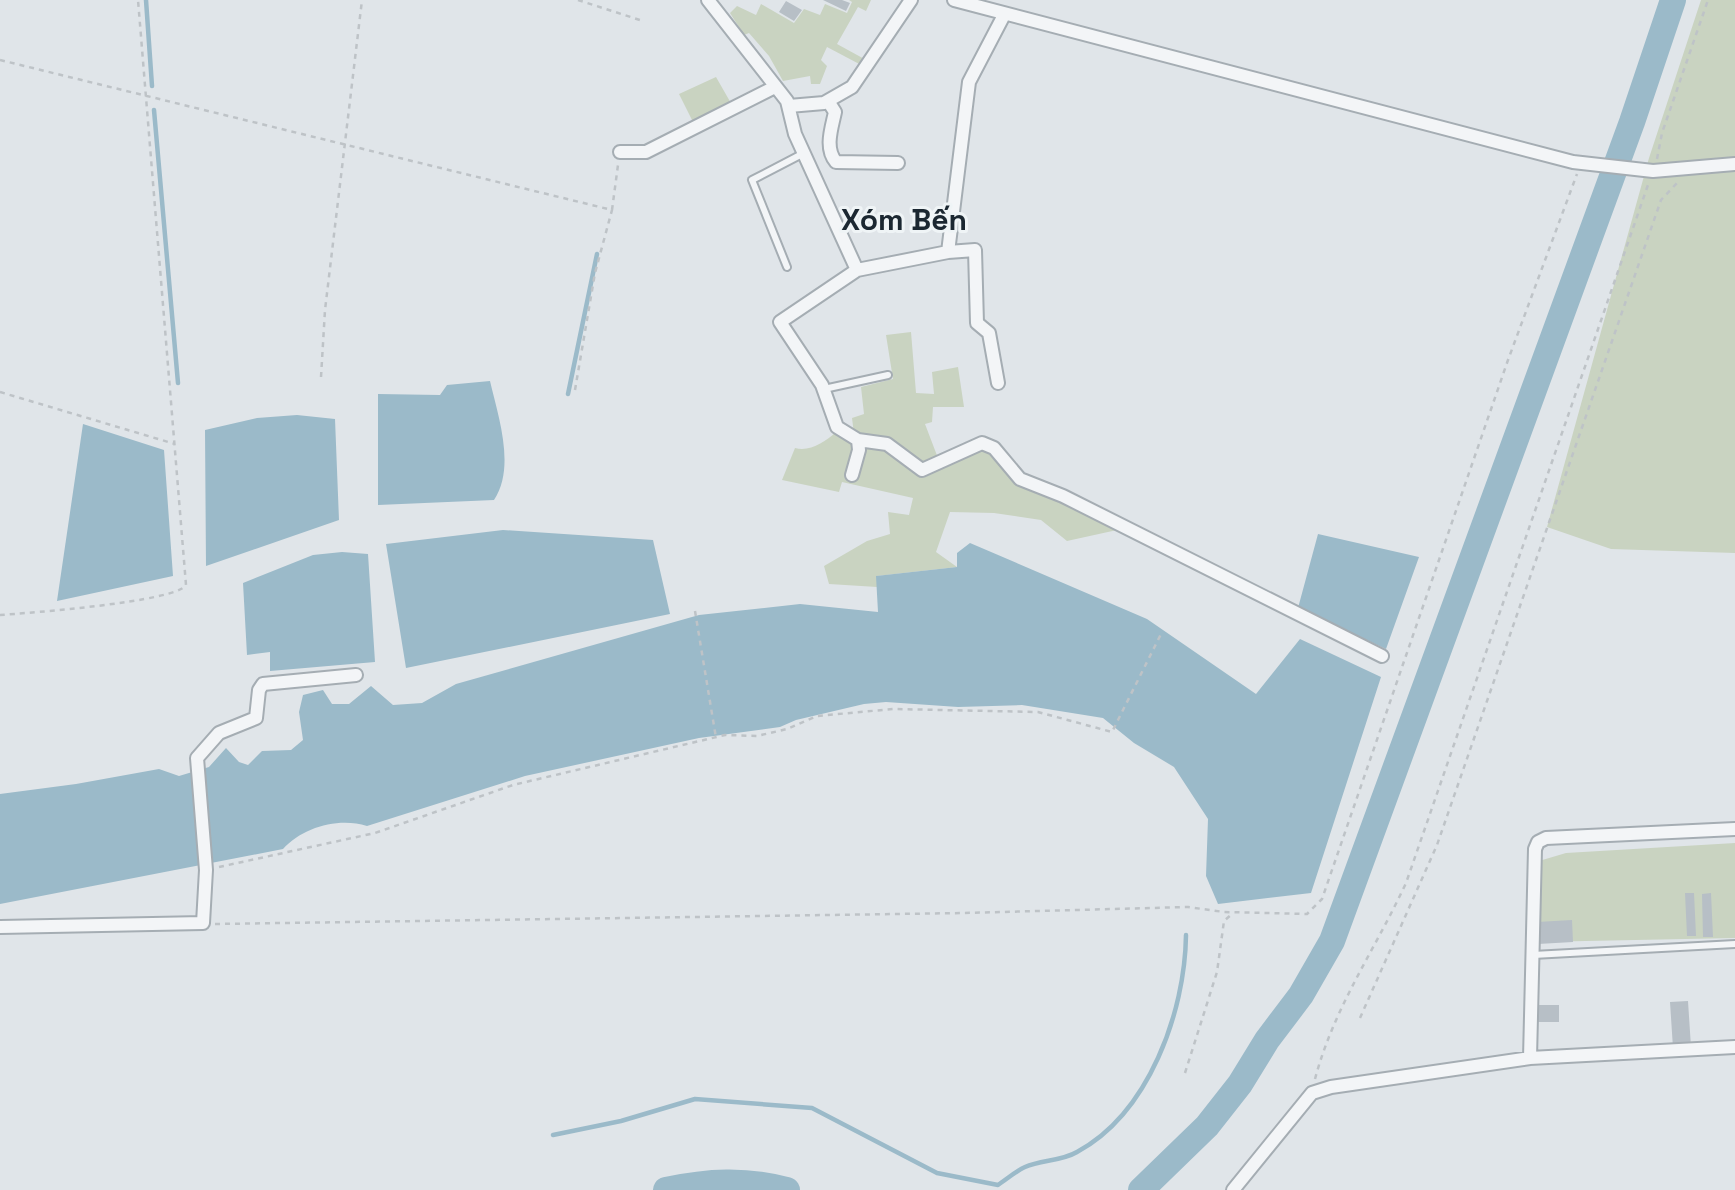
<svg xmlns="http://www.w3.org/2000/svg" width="1735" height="1190" font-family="'Space Grotesk',sans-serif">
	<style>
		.green { fill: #c9d3c1 }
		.water { fill: #9bbac9 }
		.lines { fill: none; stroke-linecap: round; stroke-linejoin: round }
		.stream { stroke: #9bbac9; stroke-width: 4.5 }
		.river { stroke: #9bbac9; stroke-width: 26 }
		.building { fill: #b7bfc6 }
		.lane-casing { stroke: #a5adb3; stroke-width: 10 }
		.street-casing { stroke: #a5adb3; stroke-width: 16 }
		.path { stroke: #bec3c7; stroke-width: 2.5; stroke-dasharray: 5 5; stroke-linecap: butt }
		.lane { stroke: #f3f5f7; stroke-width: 6 }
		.street { stroke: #f3f5f7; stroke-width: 12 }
		.labels { text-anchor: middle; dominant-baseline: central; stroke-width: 6; stroke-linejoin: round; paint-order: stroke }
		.quarter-label { font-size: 30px; font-weight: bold; fill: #1b2731; stroke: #eff4f6 }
	</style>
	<rect width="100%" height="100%" fill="#e0e5e9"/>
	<path class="green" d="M849,0h22l-5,11 -8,-4 -21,37 31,17 -5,5 -36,-19 -6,13 6,6 -7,18h-9l-1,-8 -27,5 -14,-25 -20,-23 -5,2 -14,-22 7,-7 19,9 5,-11 33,19 10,-14 16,6 5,-11 22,9 5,-11z
		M1701,0h34v553l-124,-4 -64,-22 102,-369z
		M716,77l16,28 -38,19 -15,-30z
		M911,332l5,61 18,1 -2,-22 26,-5 6,40h-31l-1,15 -7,2 16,42 41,-19 11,2 16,22 108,59 -50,11 -26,-21 -47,-7 -44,-1 -14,40 21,15 -80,9v11l-48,-3 -5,-18 43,-25 23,-7 -2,-22 21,3 4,-17 -71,-16 -3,10 -57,-12 13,-32c15,4 30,-6 41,-16l18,2 -2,-16 12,-4 -3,-27 32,-8 -7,-44z
		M1735,843v95l-199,4 3,-81 27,-8z"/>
	<path class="water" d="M490,381c8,35 26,86 4,119l-116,5v-111l62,1 7,-10z
		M297,415l38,4 4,101 -133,46 -1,-136 52,-12z
		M83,424l81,26 9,126 -116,25z
		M503,530l150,10 17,74 -264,54 -20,-124z
		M1318,534l101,23 -33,92 -88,-41z
		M970,543l177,76 109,75 44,-55 81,38 -70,216 -93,11 -12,-28 2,-57 -34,-52 -40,-24 -31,-25 -81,-13 -64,2 -72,-5 -22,2 -68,16 -16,7 -81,11 -174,38 -158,50c-28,-9 -64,1 -84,23l-283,55v-110l76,-10 83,-15 20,7 30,-9 17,-19 13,14 9,3 14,-14 29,-1 12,-10 -4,-28 4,-17 20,-5 9,14h17l22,-18 22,19 29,-2 34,-19 243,-69 101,-11 78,8 -2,-36 81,-9v-14z
		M342,552l26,2 7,108 -105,9v-19l-23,3 -4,-72 70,-28z"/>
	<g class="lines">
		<path class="stream" d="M146,0l6,86
			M154,110l24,273
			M568,394l29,-140
			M553,1135l68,-14 74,-22 117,9 125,65 61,12c9,-6 18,-14 27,-18 16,-7 37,-6 52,-15 72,-39 108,-140 109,-217"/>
		<path class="river" d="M666,1190c42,-9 79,-11 121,0
			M1141,1190l66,-64 33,-42 27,-44 34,-45 31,-54 300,-819 41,-122"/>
	</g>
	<path class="building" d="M823,0h19l8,3 -4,8z
		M786,1l16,9 -8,11 -15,-9z
		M1685,893h9l2,43h-9z
		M1711,893l2,44h-10l-1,-43z
		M1572,920l1,22 -35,2 -1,-22z
		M1688,1001l3,46 -18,1 -3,-46z
		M1534,1005h25v17h-25z"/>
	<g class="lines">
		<defs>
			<path id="lane" d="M787,267l-35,-87 52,-27
				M824,389l64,-14
				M1533,955l202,-11"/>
			<path id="street" d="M708,0l79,101 8,33 62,136
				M954,0l619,162 80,9 82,-7
				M828,101l7,11c-3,15 -11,36 1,50l62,1
				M789,106l35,-3 28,-16 59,-87
				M620,152h26l129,-65
				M948,252l21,-170 35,-67
				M858,440l29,4 35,26 60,-27 12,5 26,31 43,17 319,160
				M852,475l7,-25 -1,-10 -21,-13 -15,-42 -42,-63 77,-52 91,-18 27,-2 2,73 12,10 9,50
				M0,927l203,-4 3,-53 -9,-112 22,-25 37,-15 3,-28 4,-6 93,-9
				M1530,1058l5,-209 3,-7 8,-4 189,-9
				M1233,1190l79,-97 19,-6 199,-29 205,-11"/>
		</defs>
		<use href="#lane" class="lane-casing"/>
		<use href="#street" class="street-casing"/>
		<path class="path" d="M578,0l65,21
			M0,60l612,150 6,-45
			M1657,159l5,-26 46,-133
			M321,377l4,-67 37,-310
			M575,390l20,-117 17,-63
			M0,392l175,52
			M695,611l21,127
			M0,615c28,-2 176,-13 186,-30l-48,-585
			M219,867l156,-34 138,-48 212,-50 32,1 30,-7 30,-13 76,-7 145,3 74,20 50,-100
			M215,924l749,-11 224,-6 36,5 83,2 15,-15 186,-539 69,-186
			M1360,1018l77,-173 224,-645 16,-17
			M1185,1073l32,-101 7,-51 8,-7
			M1315,1079c19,-72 60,-129 91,-196l243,-701"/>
		<use href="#lane" class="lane"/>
		<use href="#street" class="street"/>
	</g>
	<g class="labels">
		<g class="quarter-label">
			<text x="904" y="219">Xóm Bến</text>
		</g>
	</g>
</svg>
